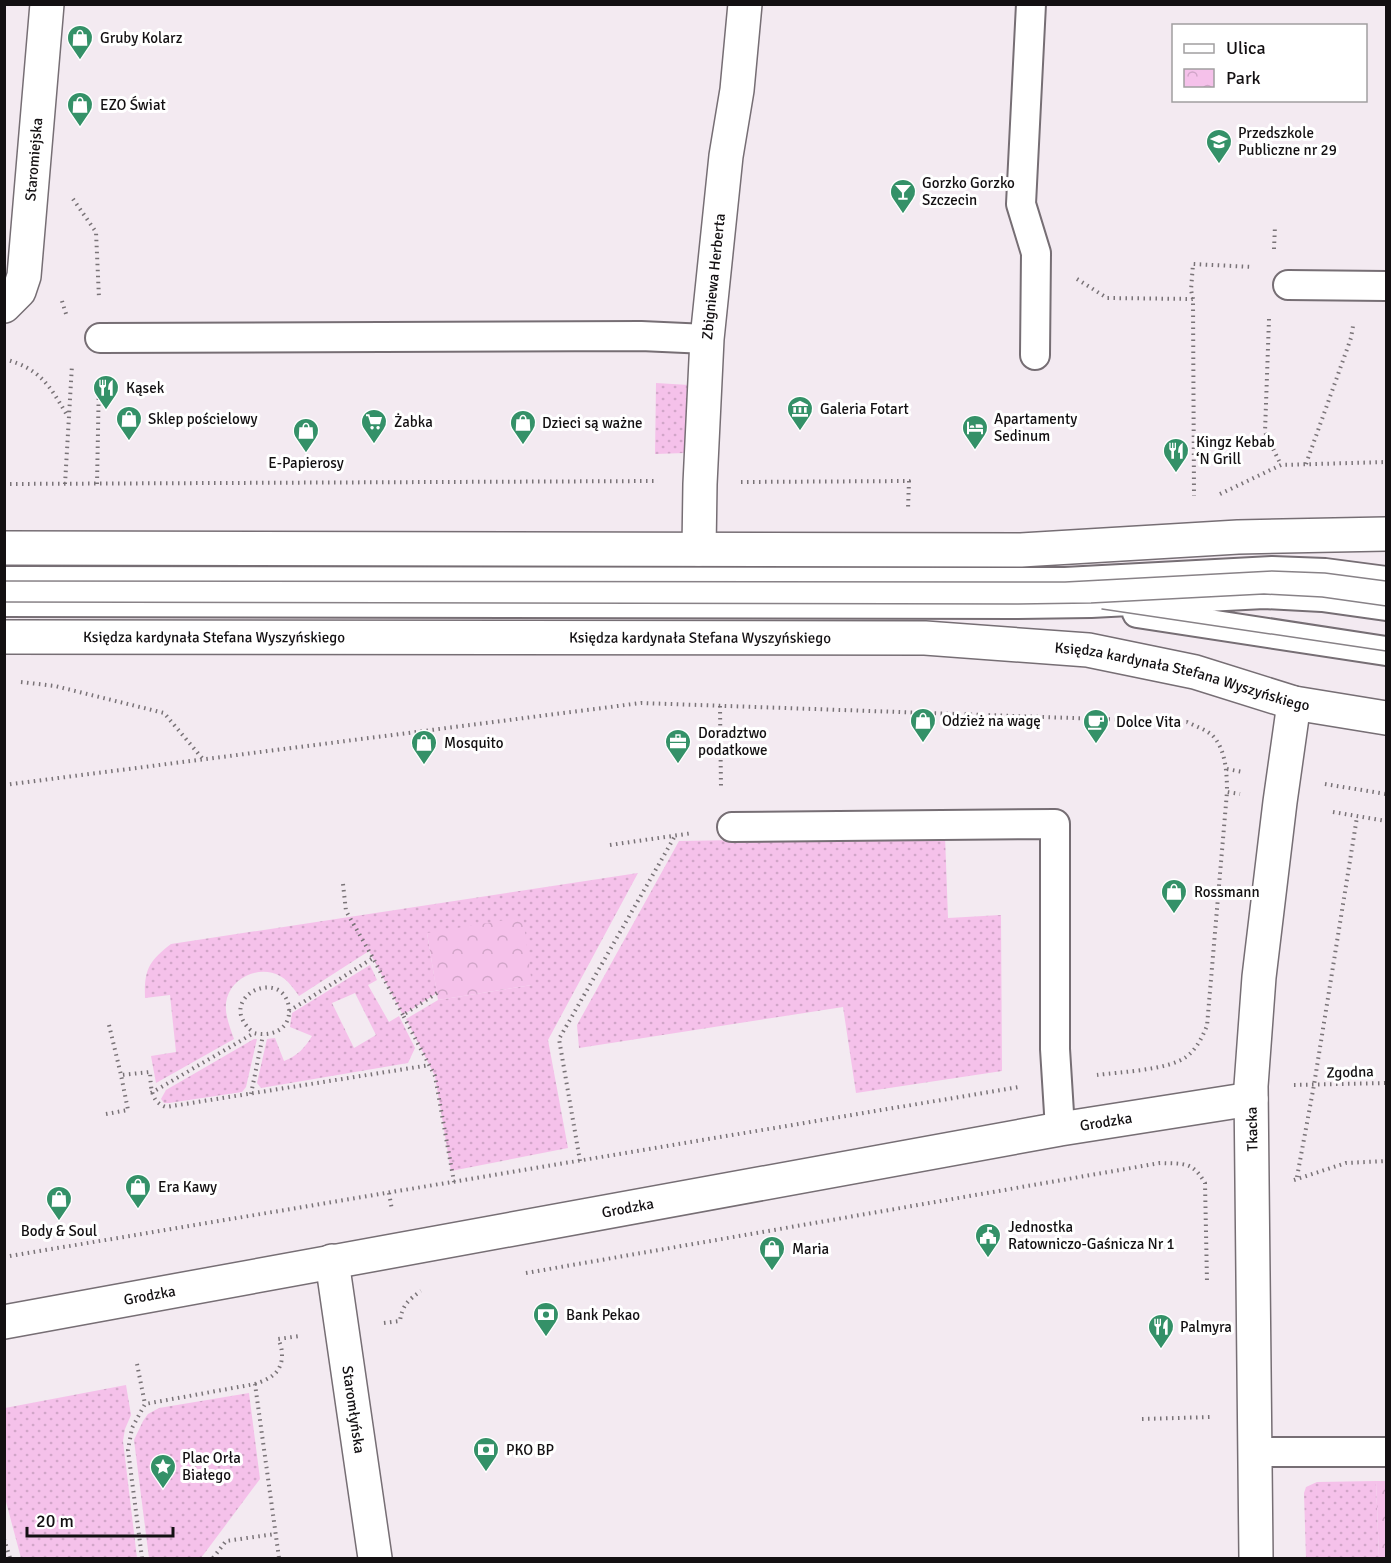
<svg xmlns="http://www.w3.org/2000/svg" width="1391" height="1563" font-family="Signika,sans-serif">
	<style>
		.grass { fill: url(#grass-dots); fill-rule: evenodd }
		.park { fill: url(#park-crowns) }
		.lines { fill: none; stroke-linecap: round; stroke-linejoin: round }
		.lane-casing { stroke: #766e74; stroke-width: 32 }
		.street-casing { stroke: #766e74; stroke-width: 36 }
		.primary-casing { stroke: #766e74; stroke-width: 36 }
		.path { stroke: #797377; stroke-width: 4; stroke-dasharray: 1.5 4.5; stroke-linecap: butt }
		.lane { stroke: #fff; stroke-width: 28 }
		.street { stroke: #fff; stroke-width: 33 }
		.primary { stroke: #fff; stroke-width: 33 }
		.tram { stroke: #888287; stroke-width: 1.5 }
		.labels { text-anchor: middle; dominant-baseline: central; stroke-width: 6; stroke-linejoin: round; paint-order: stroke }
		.poi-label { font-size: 15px; fill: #131012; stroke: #fff; text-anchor: start }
		.street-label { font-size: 15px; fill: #131012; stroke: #fff }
	</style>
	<defs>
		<pattern id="grass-dots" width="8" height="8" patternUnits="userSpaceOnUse" patternTransform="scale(1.5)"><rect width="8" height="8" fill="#f5c1ea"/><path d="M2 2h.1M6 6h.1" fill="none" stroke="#d1a5c8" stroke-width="1.8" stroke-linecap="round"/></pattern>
		<pattern id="park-crowns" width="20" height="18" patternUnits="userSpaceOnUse" patternTransform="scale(1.5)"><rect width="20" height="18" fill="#f5c1ea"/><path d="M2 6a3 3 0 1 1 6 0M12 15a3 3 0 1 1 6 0" fill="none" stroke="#d1a5c8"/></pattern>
	</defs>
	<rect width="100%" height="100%" fill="#f3eaf1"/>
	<path class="grass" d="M656,383l33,2 -4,68 -30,1z
		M945,836l3,82 53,-3 1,156 -146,22 -13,-86 -264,41 -2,-23 102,-184z
		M638,873l-90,167 20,108 -117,23 -16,-95 -29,-57 32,-19 94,-15 -105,-52 10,60 -34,22 -34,-64 -70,45c-5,-7 -11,-16 -19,-20 -20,-11 -47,1 -53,22 -4,14 3,29 7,41l-78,44 -5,-27 25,-4 -6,-57 -25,3c-1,-29 4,-37 26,-54z
		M370,965l7,15 -9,5 21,37 10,-6 16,32 -7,15 -147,25 -4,-5 10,-44 8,-1 9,23c13,-5 21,-13 28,-25l-22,-9 2,-14zM355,993l21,42 -22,13 -22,-45z
		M254,1039h3l-11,48 -4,5 -73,11h-5l-3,-4 5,-9z
		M126,1385l5,30 -6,14 -2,12 14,117h-116l-16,-60v-90z
		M249,1393l11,86 -59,79h-52l-15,-118 9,-19 5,-7 11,-6z
		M1376,1481l3,77h-73l-2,-65 2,-6 11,-5z"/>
	<path class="park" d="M523,917l9,68 -94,15 -11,-67z
		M1376,1481h10v77h-7z"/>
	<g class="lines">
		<defs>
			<path id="lane" d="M1031,4l-10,200 15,49 -1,102
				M1288,285l98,1
				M100,338l541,-2 66,3
				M4,581l1061,1 207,-11 53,2 61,8
				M4,602l1014,2 73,-1 173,-9 58,3 64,9
				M1137,613l249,38
				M732,827l323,-3v225l5,80
				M1254,1452h132"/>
			<g id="street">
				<path id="s1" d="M4,306l15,-15 5,-15 23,-272"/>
				<path id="s2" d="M699,549l1,-65 7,-145 19,-183 11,-66 8,-86"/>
				<path id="s3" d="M332,1261l43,297"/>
				<path id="s4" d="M4,1322l1056,-193 191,-30"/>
				<path d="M1256,1558l-5,-472 8,-109 21,-175 14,-99"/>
			</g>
			<g id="primary">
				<path d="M4,548l1017,2 217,-13 148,-3"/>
				<path id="s5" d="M4,637l921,1 163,12 107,22 99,31 92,15"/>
			</g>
		</defs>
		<use href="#lane" class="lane-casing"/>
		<use href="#street" class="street-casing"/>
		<use href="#primary" class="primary-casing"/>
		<path class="path" d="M73,199l23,33 3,66
			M1274,249l1,-23
			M1077,279l30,19 86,1 1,197
			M1193,299l-2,-9 2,-26 60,3
			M62,301l5,16
			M1269,319l-4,113 16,33
			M4,359c37,10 45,26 63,56
			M1306,464l45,-126 2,-12
			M741,482l168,-1 -1,28
			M4,484l654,-3
			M65,484l7,-119
			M97,484l2,-106
			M1220,494l61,-29 105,-3
			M21,682l34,4 109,27 38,45
			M720,706l1,83
			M1227,769l16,3
			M1325,784l61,10
			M4,785l637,-82 546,19c8,4 20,8 26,14 13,14 14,38 14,56l13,2
			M1333,812l53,9
			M610,845l83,-12
			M343,884l3,27 27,47
			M437,993l-34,22 32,61 19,106
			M289,1011l84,-53 30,57
			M109,1025l12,50
			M1097,1075c23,-3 71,-5 89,-18 11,-8 16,-20 21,-31l20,-234
			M1294,1085l92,-2
			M151,1093l103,-60c17,4 37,-3 35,-25 -6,-44 -78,-9 -35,25
			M251,1094l12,-59
			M106,1114l22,-4 -7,-35 29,-3c1,14 0,30 16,35l264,-42
			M580,1161l-21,-122 116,-203
			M1297,1177l17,-92 43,-268
			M1294,1180l52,-17 40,-2
			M389,1193l3,17
			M4,1257l1015,-170
			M526,1273l634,-110c24,1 32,-2 45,20l2,99
			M384,1323l16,-2c2,-15 8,-21 21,-30
			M137,1364l8,40
			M255,1384c6,-2 14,-5 18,-9 11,-8 11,-25 5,-36l22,-3
			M1142,1419l69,-2
			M4,1539l6,19
			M142,1558l-14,-108 4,-22 13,-24 110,-20 24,174
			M213,1558l13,-17 49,-7"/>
		<use href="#lane" class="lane"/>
		<use href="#street" class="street"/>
		<use href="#primary" class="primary"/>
		<path class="tram" d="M4,581l1061,1 207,-11 53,2 61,8
			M4,602l1014,2 73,-1 173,-9 58,3 64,9
			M1102,609l284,42"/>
	</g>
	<defs>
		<symbol id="shop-pin" viewBox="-11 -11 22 30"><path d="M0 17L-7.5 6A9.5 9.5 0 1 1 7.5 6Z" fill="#349168" stroke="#fff"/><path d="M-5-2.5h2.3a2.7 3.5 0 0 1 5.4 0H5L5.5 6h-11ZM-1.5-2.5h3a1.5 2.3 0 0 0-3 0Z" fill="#fff"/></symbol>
		<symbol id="school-pin" viewBox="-11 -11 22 30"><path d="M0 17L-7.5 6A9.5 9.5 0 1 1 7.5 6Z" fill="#349168" stroke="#fff"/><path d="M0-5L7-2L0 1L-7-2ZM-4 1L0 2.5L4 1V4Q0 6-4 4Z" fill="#fff"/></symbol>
		<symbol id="bar-pin" viewBox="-11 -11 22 30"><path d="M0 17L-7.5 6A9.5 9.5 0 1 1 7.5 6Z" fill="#349168" stroke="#fff"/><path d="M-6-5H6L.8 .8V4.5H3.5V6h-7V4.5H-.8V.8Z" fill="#fff"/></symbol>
		<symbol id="restaurant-pin" viewBox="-11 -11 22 30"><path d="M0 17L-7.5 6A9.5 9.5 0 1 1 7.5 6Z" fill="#349168" stroke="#fff"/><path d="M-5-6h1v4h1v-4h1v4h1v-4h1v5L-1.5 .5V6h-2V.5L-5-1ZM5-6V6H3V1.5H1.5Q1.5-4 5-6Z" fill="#fff"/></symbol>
		<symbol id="museum-pin" viewBox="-11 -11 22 30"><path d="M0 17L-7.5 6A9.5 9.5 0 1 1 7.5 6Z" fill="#349168" stroke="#fff"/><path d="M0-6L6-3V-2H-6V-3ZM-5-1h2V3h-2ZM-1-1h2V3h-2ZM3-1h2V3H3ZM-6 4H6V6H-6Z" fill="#fff"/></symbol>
		<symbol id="supermarket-pin" viewBox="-11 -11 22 30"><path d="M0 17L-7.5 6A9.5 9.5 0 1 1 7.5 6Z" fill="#349168" stroke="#fff"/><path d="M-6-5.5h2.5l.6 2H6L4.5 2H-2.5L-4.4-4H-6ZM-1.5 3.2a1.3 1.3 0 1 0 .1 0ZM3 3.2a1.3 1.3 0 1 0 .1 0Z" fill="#fff"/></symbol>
		<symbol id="hotel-pin" viewBox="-11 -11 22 30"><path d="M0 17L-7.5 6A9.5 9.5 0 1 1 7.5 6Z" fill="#349168" stroke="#fff"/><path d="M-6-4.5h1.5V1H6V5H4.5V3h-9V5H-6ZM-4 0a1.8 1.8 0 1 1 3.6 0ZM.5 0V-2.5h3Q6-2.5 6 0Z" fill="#fff"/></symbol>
		<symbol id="cafe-pin" viewBox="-11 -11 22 30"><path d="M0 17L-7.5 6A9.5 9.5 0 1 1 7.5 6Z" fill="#349168" stroke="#fff"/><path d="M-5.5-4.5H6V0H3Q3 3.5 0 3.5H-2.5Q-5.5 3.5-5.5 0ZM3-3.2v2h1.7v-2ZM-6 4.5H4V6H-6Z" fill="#fff"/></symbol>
		<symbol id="office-pin" viewBox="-11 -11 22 30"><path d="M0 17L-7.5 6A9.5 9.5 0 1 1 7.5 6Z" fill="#349168" stroke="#fff"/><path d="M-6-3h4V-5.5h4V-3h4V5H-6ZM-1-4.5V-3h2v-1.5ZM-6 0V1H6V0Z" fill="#fff"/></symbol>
		<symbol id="civic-pin" viewBox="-11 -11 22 30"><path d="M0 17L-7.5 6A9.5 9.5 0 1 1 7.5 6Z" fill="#349168" stroke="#fff"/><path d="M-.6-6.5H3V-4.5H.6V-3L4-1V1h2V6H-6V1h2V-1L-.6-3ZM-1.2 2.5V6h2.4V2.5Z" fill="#fff"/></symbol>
		<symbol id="bank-pin" viewBox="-11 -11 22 30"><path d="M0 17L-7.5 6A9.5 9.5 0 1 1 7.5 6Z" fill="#349168" stroke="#fff"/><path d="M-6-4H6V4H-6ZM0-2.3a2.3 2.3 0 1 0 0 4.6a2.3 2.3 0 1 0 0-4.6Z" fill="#fff"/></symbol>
		<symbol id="sight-pin" viewBox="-11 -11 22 30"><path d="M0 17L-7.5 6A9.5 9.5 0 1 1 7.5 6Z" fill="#349168" stroke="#fff"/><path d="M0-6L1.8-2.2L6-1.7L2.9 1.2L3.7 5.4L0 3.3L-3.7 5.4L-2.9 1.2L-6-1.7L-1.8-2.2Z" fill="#fff"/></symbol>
	</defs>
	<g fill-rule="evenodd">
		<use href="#shop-pin" x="65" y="23" width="30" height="40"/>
		<use href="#shop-pin" x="65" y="90" width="30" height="40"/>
		<use href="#school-pin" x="1204" y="127" width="30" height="40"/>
		<use href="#bar-pin" x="888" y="177" width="30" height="40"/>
		<use href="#restaurant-pin" x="91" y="373" width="30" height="40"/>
		<use href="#museum-pin" x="785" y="394" width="30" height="40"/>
		<use href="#shop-pin" x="114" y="404" width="30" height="40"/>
		<use href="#supermarket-pin" x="359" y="407" width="30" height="40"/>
		<use href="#shop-pin" x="508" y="408" width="30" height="40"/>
		<use href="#hotel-pin" x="960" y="413" width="30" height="40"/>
		<use href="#shop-pin" x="291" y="416" width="30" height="40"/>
		<use href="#restaurant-pin" x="1161" y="436" width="30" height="40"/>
		<use href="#shop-pin" x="908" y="706" width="30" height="40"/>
		<use href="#cafe-pin" x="1081" y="707" width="30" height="40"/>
		<use href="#office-pin" x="663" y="727" width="30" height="40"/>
		<use href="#shop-pin" x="409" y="728" width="30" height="40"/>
		<use href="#shop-pin" x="1159" y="877" width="30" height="40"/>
		<use href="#shop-pin" x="123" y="1172" width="30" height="40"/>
		<use href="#shop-pin" x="44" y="1184" width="30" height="40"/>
		<use href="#civic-pin" x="973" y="1221" width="30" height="40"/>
		<use href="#shop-pin" x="757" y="1234" width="30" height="40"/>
		<use href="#bank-pin" x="531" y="1300" width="30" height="40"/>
		<use href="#restaurant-pin" x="1146" y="1312" width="30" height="40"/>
		<use href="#bank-pin" x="471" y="1435" width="30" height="40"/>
		<use href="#sight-pin" x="148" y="1452" width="30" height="40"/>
	</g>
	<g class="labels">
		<g class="poi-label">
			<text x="100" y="38">Gruby Kolarz</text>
			<text x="100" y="105">EZO Świat</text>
			<text x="1238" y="133">Przedszkole<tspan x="1238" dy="17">Publiczne nr 29</tspan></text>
			<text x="922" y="183">Gorzko Gorzko<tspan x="922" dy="17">Szczecin</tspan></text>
			<text x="126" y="388">Kąsek</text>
			<text x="820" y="409">Galeria Fotart</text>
			<text x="148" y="419">Sklep pościelowy</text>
			<text x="994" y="419">Apartamenty<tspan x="994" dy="17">Sedinum</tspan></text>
			<text x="394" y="422">Żabka</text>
			<text x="542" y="423">Dzieci są ważne</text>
			<text x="1196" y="442">Kingz Kebab<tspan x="1196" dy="17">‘N Grill</tspan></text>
			<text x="306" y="463" text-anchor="middle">E-Papierosy</text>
			<text x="942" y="721">Odzież na wagę</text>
			<text x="1116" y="722">Dolce Vita</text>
			<text x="698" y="733">Doradztwo<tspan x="698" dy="17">podatkowe</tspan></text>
			<text x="444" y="743">Mosquito</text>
			<text x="1194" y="892">Rossmann</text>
			<text x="158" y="1187">Era Kawy</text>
			<text x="1008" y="1227">Jednostka<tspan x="1008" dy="17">Ratowniczo-Gaśnicza Nr 1</tspan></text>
			<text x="59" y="1231" text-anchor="middle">Body &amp; Soul</text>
			<text x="792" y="1249">Maria</text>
			<text x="566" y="1315">Bank Pekao</text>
			<text x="1180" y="1327">Palmyra</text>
			<text x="506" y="1450">PKO BP</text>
			<text x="182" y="1458">Plac Orła<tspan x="182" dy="17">Białego</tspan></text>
		</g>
		<g class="street-label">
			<text stroke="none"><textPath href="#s1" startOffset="154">Staromiejska</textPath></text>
			<text stroke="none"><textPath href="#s2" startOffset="273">Zbigniewa Herberta</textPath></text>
			<text stroke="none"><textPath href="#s5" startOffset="210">Księdza kardynała Stefana Wyszyńskiego</textPath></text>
			<text stroke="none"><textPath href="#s5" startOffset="696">Księdza kardynała Stefana Wyszyńskiego</textPath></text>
			<text stroke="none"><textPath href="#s5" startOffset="1182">Księdza kardynała Stefana Wyszyńskiego</textPath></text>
			<text transform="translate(1350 1072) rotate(-2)">Zgodna</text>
			<text stroke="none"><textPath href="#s4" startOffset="1120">Grodzka</textPath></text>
			<text transform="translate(1252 1129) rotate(-91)">Tkacka</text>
			<text stroke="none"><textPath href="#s4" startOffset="634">Grodzka</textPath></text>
			<text stroke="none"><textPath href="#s4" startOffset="148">Grodzka</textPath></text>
			<text stroke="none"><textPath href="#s3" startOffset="150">Staromłyńska</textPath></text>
		</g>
	</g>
	<rect width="1391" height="1563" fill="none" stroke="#131012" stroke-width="12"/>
	<rect x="1172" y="24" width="195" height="78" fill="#ffffff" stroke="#a19fa0" stroke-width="1.5"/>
	<rect x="1184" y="44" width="30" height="9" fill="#ffffff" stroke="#a19fa0" stroke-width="1.5"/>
	<text x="1226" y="54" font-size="18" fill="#131012">Ulica</text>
	<rect x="1184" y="69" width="30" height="18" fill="url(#park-crowns)" stroke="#a19fa0" stroke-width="1.5"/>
	<text x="1226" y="84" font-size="18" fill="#131012">Park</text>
	<path d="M27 1527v9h146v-9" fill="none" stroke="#131012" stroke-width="3"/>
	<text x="36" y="1527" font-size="18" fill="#131012" stroke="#ffffff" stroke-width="4.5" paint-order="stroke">20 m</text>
</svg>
